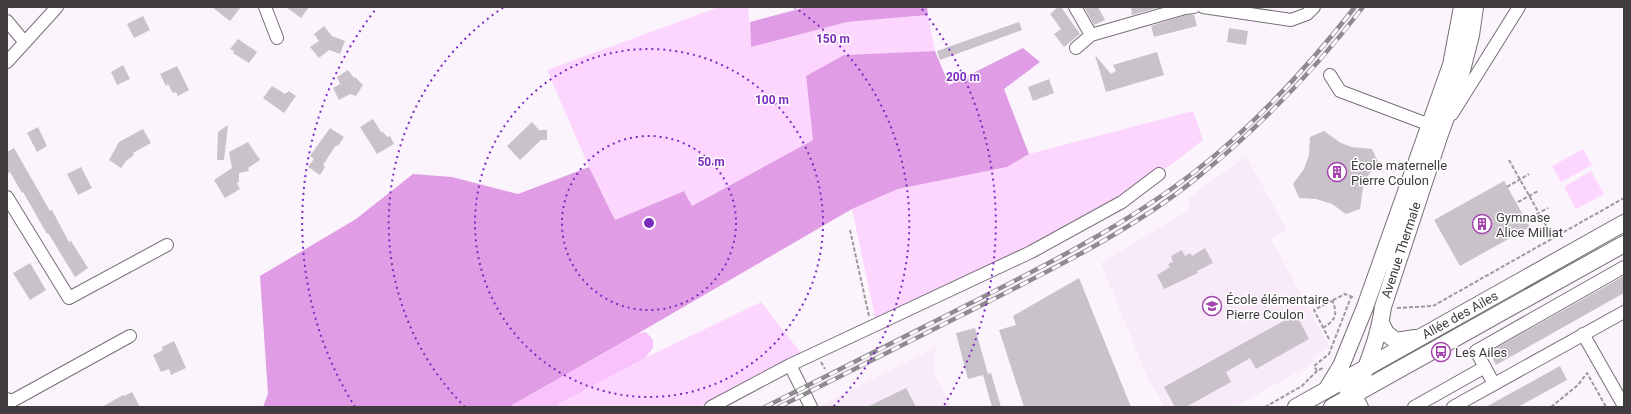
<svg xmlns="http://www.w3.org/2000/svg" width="1631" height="414" font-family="Roboto,sans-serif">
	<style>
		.built { fill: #f8eaf9 }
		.green { fill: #fdd6ff }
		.forest { fill: #e09de5 }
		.water { fill: #f9c2fc }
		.building { fill: #cac2ca }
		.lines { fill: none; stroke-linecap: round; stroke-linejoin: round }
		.minor-casing { stroke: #776f77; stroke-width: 14 }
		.major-casing { stroke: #776f77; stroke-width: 18 }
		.path { stroke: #9e989e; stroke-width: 2; stroke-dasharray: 4 2; stroke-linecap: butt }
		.minor { stroke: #fff; stroke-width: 12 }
		.major { stroke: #fff; stroke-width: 16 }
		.rail-casing { stroke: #8f8a8f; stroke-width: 4.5 }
		.rail { stroke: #fff; stroke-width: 3; stroke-dasharray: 9; stroke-linecap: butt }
		.ring { fill: none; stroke: #7b2cbf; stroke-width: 2; stroke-dasharray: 2 4 }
		.labels { text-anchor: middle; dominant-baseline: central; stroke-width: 3; stroke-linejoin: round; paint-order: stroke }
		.poi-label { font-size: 13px; fill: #3f3b3f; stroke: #fff; text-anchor: start }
		.street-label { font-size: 13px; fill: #3f3b3f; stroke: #fff }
		.centre { fill: #7b2cbf; stroke: #fff; stroke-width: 2 }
		.ring-label { font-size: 12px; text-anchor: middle; font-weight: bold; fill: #7b2cbf; stroke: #fff; stroke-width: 3; stroke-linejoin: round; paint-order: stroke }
	</style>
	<rect width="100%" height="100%" fill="#fcf4fc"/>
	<path class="built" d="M1246,156l41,74 -16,9 59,109 -17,9 2,5 -80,45h-71l-11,-21 -4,-4 -48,-119 90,-54 -4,-10z
		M936,347l-2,25 17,35h-134z"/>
	<path class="green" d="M719,7h29l3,40 96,-25 81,-7 7,36 -91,4 -38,21 7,64 -121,66 -8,-15 -69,29 -26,-53 -42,-97z
		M1193,111l10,29 -31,24 -52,34 -91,48 -153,76 -24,-113 46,-20 109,-22 22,-13z
		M1583,149l9,16 -31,17 -9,-16z
		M1591,171l13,23 -28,15 -12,-22z
		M761,302l40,51 -102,54h-142l2,-3 86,-46z"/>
	<path class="forest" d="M806,7h121l1,8 -81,7 -96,25 -1,-25z
		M1023,48l17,14 -36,27 25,65 -22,13 -109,22 -46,20 -215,125 -128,73h-246l5,-13 -8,-118 96,-57 57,-45 39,3 66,17 71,-27 26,53 69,-29 8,15 121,-66 -7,-64 38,-21 91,-4 14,34z"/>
	<path class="water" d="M646,332l7,8v8l-8,10 -86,46 -2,3h-48l128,-73z"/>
	<path class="building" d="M212,7h29l-11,14z
		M286,7h23l-8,11z
		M1058,7h3l19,27 -16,13 -10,-13 7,-5 -11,-15z
		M1084,7h14l7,13 -11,5z
		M1131,7h30l-29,8z
		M1186,15h8l3,11 -43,11 -3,-11z
		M143,16l7,14 -16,8 -7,-14z
		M1019,22l3,8 -82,30 -3,-9z
		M324,26l8,10 13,5 -5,13 -11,-4 -10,8 -9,-11 9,-6 -5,-7z
		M1229,28l19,3 -2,14 -19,-3z
		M238,39l19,13 -8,11 -16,-10 1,-2 -4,-2z
		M1157,52l7,23 -58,17 -11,-37 16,19 5,-3 -3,-6z
		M123,65l7,14 -13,6 -6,-13z
		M177,66l12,24 -11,6 -2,-4 -3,1 -5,-9 -2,2 -6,-12z
		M348,70l6,8 1,-1 8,8 -7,11 -6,-2 -11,6 -6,-12 7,-4 -3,-7z
		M1049,79l5,14 -21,8 -5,-14z
		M272,86l13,8 4,-3 7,5 -12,17 -21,-15z
		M373,119l8,13h2l4,5 3,-1 4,8 -17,10 -17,-27z
		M532,122l7,8h8v10h-6l-21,20 -13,-14z
		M228,125l-4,35h-7l1,-28z
		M38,127l9,19 -10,6 -10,-19z
		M330,128l14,9 -6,9 -2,-1 -13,20 2,2 -5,8 -12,-8 6,-8 -4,-3z
		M143,129l8,14 -18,10 1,2 -8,6 -5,7 -12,-8 10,-18z
		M1324,131l17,12 11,4 20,2 6,13 -10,14 -5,11 -3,22 -14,5 -14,-10 -16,-5 -17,-1 -6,-14 11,-15 5,-14 1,-18z
		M248,142l12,18 -12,8 1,3 -10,2v9l-2,1 3,6 -15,9 -11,-18 18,-12 -3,-16z
		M14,148l36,63 2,-1 17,32 2,-1 17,27 -13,9 -27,-44 -1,1 -24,-42 -1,1 -12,-21 -3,2v-22z
		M81,167l11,21 -14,7 -11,-21z
		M1504,181l26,46 -70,39 -26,-46z
		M1205,248l8,15 -16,8 1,2 -34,16 -7,-14 13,-8 -2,-3 5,-2 -2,-6 11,-6 3,6 5,-3 2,3z
		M30,263l16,27 -16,10 -17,-27z
		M1624,276v17l-128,72 -7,-13z
		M1079,278l52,129h-107l-25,-77 17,-5 -3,-9z
		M1296,314l13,25 -53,30 -6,-11 -24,14 5,10 -45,25h-11l-11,-20z
		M975,328l13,46 3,-1 10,34h-9l-9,-32 4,-1 -19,5 -12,-46z
		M174,341l12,27 -15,7 -2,-6 -8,3 -8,-17 10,-5 -1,-3z
		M1560,366l7,14 -49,27h-32z
		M906,388l10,19h-49z
		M132,392l8,15h-38l21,-12 1,1z"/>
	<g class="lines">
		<defs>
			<path id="minor" d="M265,7l12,31
				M1075,7l16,28
				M1203,7l88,13 16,-6 7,-7
				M7,21l15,18 4,2
				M1091,35l94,-27 9,-1
				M1076,48l15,-13
				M7,62l50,-55
				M1330,75l10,16 90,34
				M1452,114l67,-107
				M7,197l62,101 98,-53
				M1583,334l41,72
				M790,365l21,42
				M1348,378l-3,22 4,7
				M1494,384l-18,-33 148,-84
				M1355,394l7,13
				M7,399l5,2 118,-65
				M711,407l79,-42 241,-113 91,-50 37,-28
				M1414,407l71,-40
				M1453,407l171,-95"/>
			<path id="major" d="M1381,323l5,10 10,8 19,-3
				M1327,389l14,-23 24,-59 86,-242 11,-58
				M1355,394c12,-28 24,-57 28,-87l57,-173 19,-52 12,-47 4,-28
				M1296,407l328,-184
				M1332,407l292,-163"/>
		</defs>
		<use href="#minor" class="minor-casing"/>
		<use href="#major" class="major-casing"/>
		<path class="path" d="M1509,160l44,78
			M1507,187l22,-13
			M1518,202l20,-11
			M1526,220l22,-12
			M850,230l19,86
			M1397,308l36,-2 191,-108
			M1323,328c13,-8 15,-14 9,-28
			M1329,339l-15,-29 31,-16 10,4
			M821,362l4,7
			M1317,371l-3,-5 15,-12 22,-57
			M1265,407l37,-21 15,-15 6,-3
			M1551,407l27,-22 9,-12 19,34"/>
		<use href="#minor" class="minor"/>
		<use href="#major" class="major"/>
		<defs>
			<path id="rail" d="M765,407c68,-34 136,-68 204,-103 77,-39 155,-78 224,-131 62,-48 114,-105 162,-166
				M779,407c68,-34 135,-68 203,-102 74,-38 151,-75 216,-128 63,-51 116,-106 165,-170"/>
		</defs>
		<use href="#rail" class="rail-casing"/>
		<use href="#rail" class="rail"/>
	</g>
	<g class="ring">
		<circle cx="649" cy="223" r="87"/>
		<circle cx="649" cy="223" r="174"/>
		<path d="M465 407A260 260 0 0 1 504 7M794 7A260 260 0 0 1 833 407"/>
		<path d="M355 407A347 347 0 0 1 376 9M922 9A347 347 0 0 1 943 407"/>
	</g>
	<defs>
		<symbol id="building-ring" viewBox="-11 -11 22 22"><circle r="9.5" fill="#fff" stroke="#a545ad" stroke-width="1.5"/><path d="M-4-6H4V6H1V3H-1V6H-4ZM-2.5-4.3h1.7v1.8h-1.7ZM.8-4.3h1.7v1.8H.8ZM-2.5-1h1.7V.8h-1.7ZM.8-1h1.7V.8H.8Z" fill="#a545ad"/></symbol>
		<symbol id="school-ring" viewBox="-11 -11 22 22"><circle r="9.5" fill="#fff" stroke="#a545ad" stroke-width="1.5"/><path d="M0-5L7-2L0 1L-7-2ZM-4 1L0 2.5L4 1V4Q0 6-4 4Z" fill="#a545ad"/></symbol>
		<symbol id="bus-ring" viewBox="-11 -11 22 22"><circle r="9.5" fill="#fff" stroke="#a545ad" stroke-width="1.5"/><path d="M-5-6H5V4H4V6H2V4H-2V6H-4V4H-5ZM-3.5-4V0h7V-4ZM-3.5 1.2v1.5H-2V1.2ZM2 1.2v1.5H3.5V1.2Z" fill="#a545ad"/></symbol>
	</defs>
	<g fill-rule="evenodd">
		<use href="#building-ring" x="1326" y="161" width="22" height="22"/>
		<use href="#building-ring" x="1471" y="213" width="22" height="22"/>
		<use href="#school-ring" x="1201" y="295" width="22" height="22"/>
		<use href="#bus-ring" x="1430" y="341" width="22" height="22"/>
	</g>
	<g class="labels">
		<g class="poi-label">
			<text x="1351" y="165">École maternelle<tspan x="1351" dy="15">Pierre Coulon</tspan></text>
			<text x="1496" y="217">Gymnase<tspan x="1496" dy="15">Alice Milliat</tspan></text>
			<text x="1226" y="299">École élémentaire<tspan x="1226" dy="15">Pierre Coulon</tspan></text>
			<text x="1455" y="352">Les Ailes</text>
		</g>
		<g class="street-label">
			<text transform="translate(1401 250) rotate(-72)">Avenue Thermale</text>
			<text transform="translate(1460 315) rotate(-29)">Allée des Ailes</text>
		</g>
	</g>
	<circle cx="649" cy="223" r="6" class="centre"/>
	<g class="ring-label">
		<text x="833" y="43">150 m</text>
		<text x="963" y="81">200 m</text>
		<text x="772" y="104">100 m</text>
		<text x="711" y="166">50 m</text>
	</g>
	<rect width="1631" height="414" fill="none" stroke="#3f3b3f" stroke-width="16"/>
</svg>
